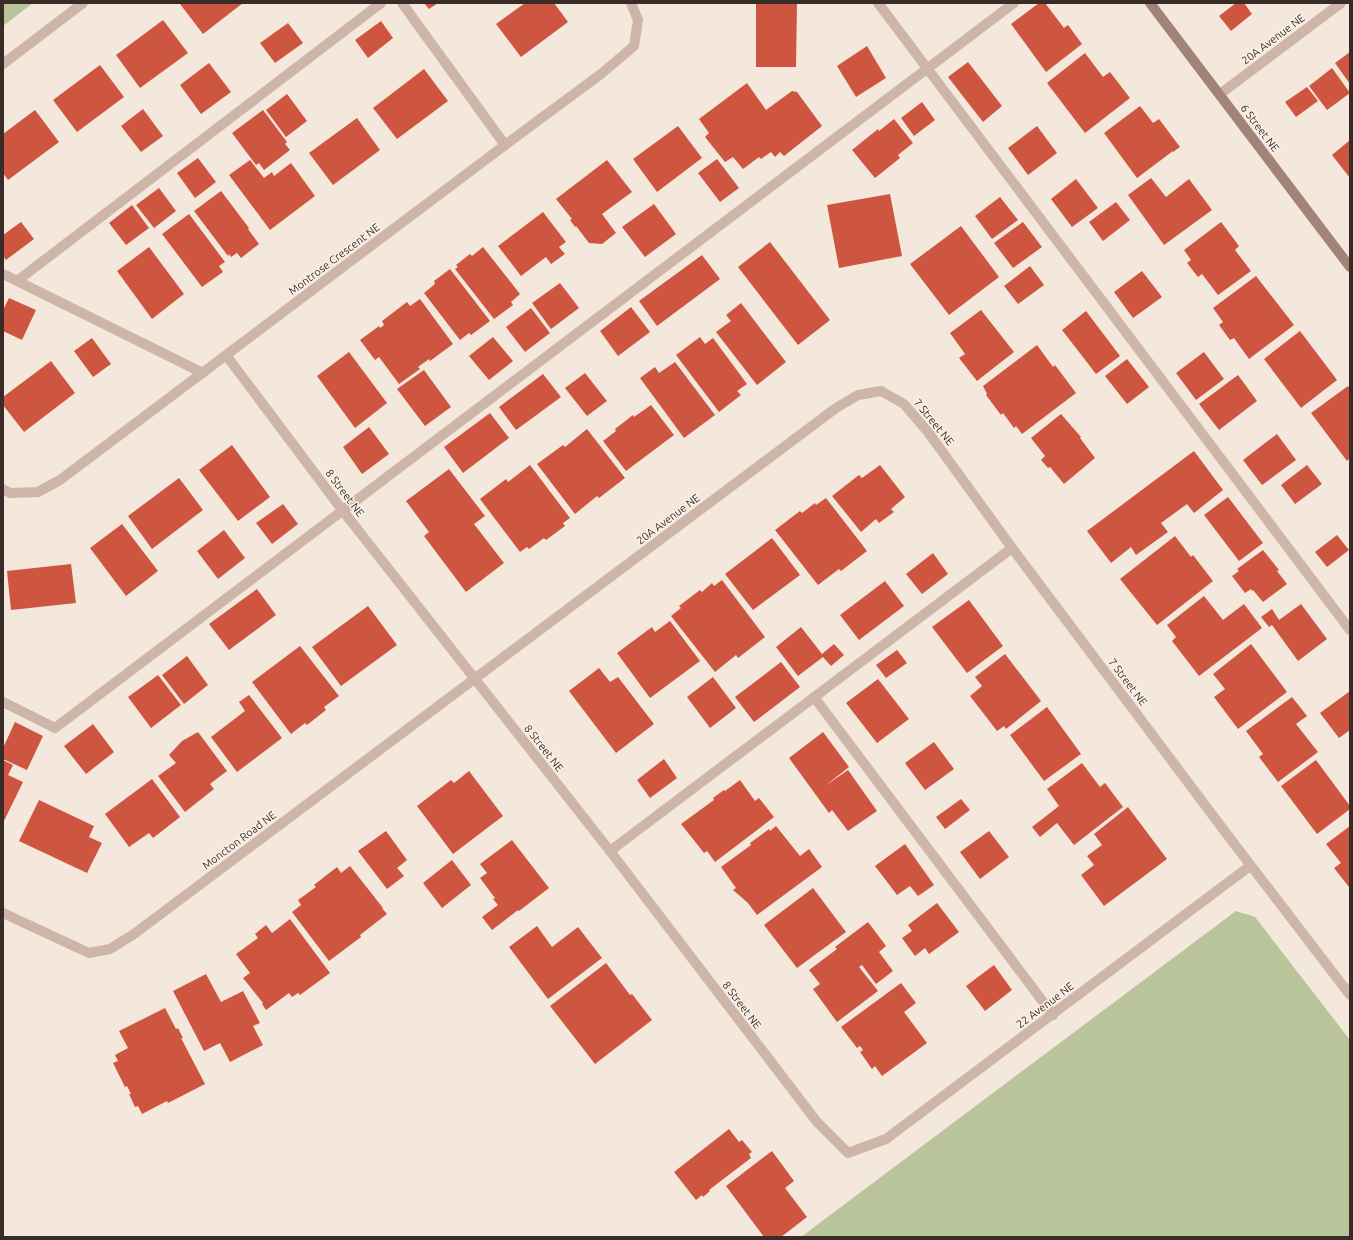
<svg xmlns="http://www.w3.org/2000/svg" width="1353" height="1240" font-family="Ubuntu,sans-serif">
	<style>
		.green { fill: #bac49b }
		.building { fill: #ce5640 }
		.lines { fill: none; stroke-linecap: round; stroke-linejoin: round }
		.lane { stroke: #cdb5a7; stroke-width: 10 }
		.street { stroke: #cdb5a7; stroke-width: 10 }
		.secondary { stroke: #a18378; stroke-width: 10 }
		.labels { text-anchor: middle; dominant-baseline: central; stroke-width: 3; stroke-linejoin: round; paint-order: stroke }
		.street-label { font-size: 11px; fill: #392c28; stroke: #fbf1e9 }
	</style>
	<rect width="100%" height="100%" fill="#f4e7dc"/>
	<path class="green" d="M3,3h30l-30,23z
		M1236,911l19,6 95,123v197h-549z"/>
	<path class="building" d="M181,3h62l-40,31 -23,-30z
		M424,3h14l-9,6z
		M525,3h29l14,19 -47,35 -25,-33z
		M756,3h41l-1,64h-40z
		M1039,3h6l19,25 4,-3 14,19 -36,28 -35,-48z
		M1236,3h8l8,11 -21,17 -12,-15z
		M163,20l25,33 -48,35 -24,-33z
		M381,21l12,17 -25,20 -13,-18z
		M288,23l15,20 -28,20 -15,-20z
		M867,46l19,32 -30,19 -19,-31z
		M1350,52v32l-15,-21z
		M1085,53l18,24 7,-5 20,26 -45,35 -38,-50z
		M968,62l34,44 -19,16 -35,-45z
		M209,63l22,29 -30,22 -21,-29z
		M100,65l24,32 -47,35 -24,-32z
		M1332,68l18,25 -23,17 -18,-24z
		M424,69l24,32 -51,38 -24,-31z
		M747,83l19,27 26,-19 5,1 25,34 -38,30 -4,-4 -5,5 -4,-5 -10,7 -2,-2 -16,12 -10,-12 -8,5 -20,-25 4,-4 -10,-14z
		M1307,87l11,14 -22,16 -11,-15z
		M287,94l20,27 -21,16 -20,-27z
		M922,102l13,18 -21,16 -13,-18z
		M1140,106l13,17 6,-4 21,28 -7,5v-1l-36,27 -33,-45z
		M143,109l20,27 -22,16 -20,-26z
		M35,110l24,32 -51,38 -5,-7v-39z
		M263,110l24,32 -2,2 5,6 -26,20 -5,-7 -3,2 -24,-32z
		M357,118l23,32 -47,35 -24,-32z
		M894,119l19,24 -15,12 2,3 -25,20 -23,-28 26,-21 1,2z
		M678,126l24,32 -45,34 -24,-33z
		M1037,126l20,27 -29,22 -20,-27z
		M1350,140v38l-18,-23z
		M198,158l18,24 -21,16 -18,-25z
		M717,159l22,29 -19,14 -22,-29z
		M250,160l14,18 8,-6 2,4 17,-13 24,33 -45,34 -41,-55z
		M607,160l25,32 -30,22 14,19 -14,11 -13,-1 -13,-17 -1,1 -5,-7 2,-1 -16,-20z
		M1151,178l15,19 23,-18 23,31 -48,35 -36,-50z
		M1076,179l22,29 -26,19 -21,-28z
		M159,188l17,23 -22,17 -18,-23z
		M221,191l28,37 -1,1 11,15 -18,14 -4,-5 -6,4 -2,-3 -1,2 -34,-45z
		M890,194l12,62 -63,12 -12,-63z
		M1000,197l18,23 -26,19 -17,-23z
		M1116,202l14,18 -27,21 -14,-19z
		M654,204l22,30 -31,23 -23,-30z
		M132,205l17,23 -23,17 -17,-22z
		M543,212l23,30 -7,5 6,7 -14,10 -5,-7 -25,19 -23,-30z
		M189,214l36,48 -6,4 4,6 -21,15 -40,-53z
		M21,222l13,17 -28,21 -3,-4v-21z
		M1023,222l19,25 -29,21 -19,-25z
		M1221,222l18,24 -4,4 16,21 -33,24 -16,-21 -4,3 -11,-14 4,-3 -7,-10z
		M961,226l38,51 -50,38 -39,-51z
		M770,242l60,78 -32,25 -60,-78z
		M149,247l35,47 -32,25 -35,-48z
		M483,247l37,47 -9,8 2,3 -19,14 -39,-50 3,-2 -2,-2 14,-11 2,2z
		M702,255l18,24 -63,47 -18,-25z
		M1030,266l14,19 -26,19 -14,-18z
		M450,269l40,52 -19,14 -2,-2 -9,7 -36,-47 11,-9 -1,-3z
		M1142,271l20,26 -29,21 -19,-26z
		M1256,276l38,49 -45,34 -15,-21 -4,2 -11,-15 4,-3 -10,-14z
		M560,283l19,25 -28,21 -19,-26z
		M9,298l27,12 -14,30 -19,-9v-21z
		M420,299l33,45 -23,17 -1,-2 -11,8 2,2 -21,15 -20,-27 -4,3 -15,-20 19,-14 1,2 4,-3 -2,-4 25,-19 3,4z
		M741,303l45,59 -29,23 -41,-53 15,-11 -5,-6z
		M631,307l19,25 -32,24 -18,-25z
		M531,308l19,25 -25,19 -19,-25z
		M981,310l33,42 -37,29 -18,-23 6,-4 -15,-21z
		M1086,311l34,45 -24,18 -34,-44z
		M1300,331l37,49 -36,28 -37,-49z
		M493,337l20,24 -24,19 -20,-24z
		M700,337l5,7 8,-6 34,46 -10,7 4,4 -22,17 -43,-57z
		M92,338l19,26 -18,13 -19,-26z
		M1037,345l16,22 2,-2 21,28 -54,41 -6,-8 -2,2 -11,-15 -2,2 -15,-20 1,-1 -4,-8z
		M349,352l38,51 -32,25 -38,-52z
		M1204,352l20,27 -28,21 -20,-27z
		M1127,359l22,28 -22,17 -22,-28z
		M51,361l24,32 -51,39 -21,-27v-8z
		M675,362l40,53 -31,23 -44,-60 15,-11 4,6z
		M424,370l27,37 -26,19 -28,-37z
		M585,373l22,28 -20,15 -22,-28z
		M543,374l18,23 -45,33 -17,-23z
		M1238,375l19,26 -38,29 -20,-26z
		M1348,386l2,3v69l-3,3 -36,-48z
		M651,405l23,30 -48,36 -23,-30 13,-10 -1,-2 18,-14 1,2z
		M490,413l19,25 -46,35 -19,-26z
		M1061,414l20,23 -1,1 15,20 -31,26 -14,-17 -2,1 -7,-8 4,-4 -14,-18z
		M369,427l20,27 -27,20 -19,-27z
		M587,429l38,49 -26,20 -2,-2 -22,18 -38,-50 26,-19 2,2z
		M1277,434l19,26 -34,25 -19,-25z
		M232,445l38,52 -32,24 -39,-51z
		M1194,451l29,39 -29,23 -7,-9 -26,19 7,9 -32,23 -5,-8 -20,16 -24,-32z
		M530,465l40,53 -7,5 2,3 -19,14 -2,-2 -15,11 -2,-2 -7,5 -40,-53 26,-20 2,3z
		M880,465l25,32 -14,12 3,3 -15,11 -3,-4 -15,13 -29,-36 27,-21 3,3z
		M1307,465l15,19 -27,20 -14,-19z
		M449,469l36,47 -11,8 30,39 -38,29 -42,-56 5,-4 -23,-31z
		M179,478l24,32 -51,39 -24,-33z
		M1228,497l35,46 -24,18 -35,-46z
		M826,498l41,53 -26,20 -2,-2 -21,16 -43,-55 25,-19 2,2 13,-10 1,2z
		M283,504l15,20 -26,20 -16,-21z
		M122,524l36,47 -32,25 -36,-48z
		M224,530l21,28 -27,21 -21,-28z
		M1337,535l12,15 -22,17 -12,-15z
		M1175,536l16,21 2,-2 20,26 -56,44 -37,-46z
		M772,538l28,37 -47,35 -28,-36z
		M1263,550l16,20 -2,1 10,13 -24,18 -10,-12 -1,1 -1,-2 -6,4 -13,-17 7,-5 -2,-2z
		M933,553l15,21 -26,20 -16,-20z
		M71,564l5,39 -65,7 -4,-39z
		M722,580l43,57 -27,21 -2,-3 -21,17 -44,-56 10,-8 -2,-2 21,-16 2,2 10,-9 2,3z
		M885,581l19,25 -45,34 -19,-25z
		M257,589l19,26 -47,35 -20,-26z
		M1204,596l19,24 21,-16 18,24 -63,48 -27,-35 4,-4 -9,-12z
		M969,600l34,46 -36,27 -35,-46z
		M1301,604l26,35 -29,22 -26,-36 -3,2 -8,-10 11,-8 7,11z
		M368,606l29,39 -56,41 -29,-39z
		M670,621l30,40 -50,37 -33,-45 35,-26 3,5z
		M801,627l21,27 12,-10 10,11 -13,11 -8,-9 -25,19 -22,-29z
		M1251,644l36,48 -49,37 -24,-32 11,-8 -12,-15z
		M300,646l39,50 -15,11 2,3 -19,15 -2,-2 -14,11 -39,-52z
		M897,650l10,13 -21,15 -10,-13z
		M1005,654l36,47 -35,28 -2,-3 -7,5 -27,-35 12,-10 -7,-9z
		M187,656l21,29 -24,19 -22,-29z
		M781,662l19,25 -46,35 -19,-25z
		M599,668l11,14 8,-5 36,47 -38,29 -47,-62z
		M158,675l23,30 -30,23 -23,-31z
		M713,677l23,31 -26,20 -23,-31z
		M878,679l31,40 -32,24 -31,-40z
		M1350,691v39l-11,8 -19,-25z
		M249,695l33,43 -45,34 -26,-35 34,-26 -6,-9z
		M1292,697l15,19 -11,8 22,28 -40,30 -19,-25 4,-3 -17,-23z
		M1047,707l34,47 -37,27 -34,-46z
		M15,722l28,14 -16,34 -24,-11v-11z
		M93,724l21,28 -28,22 -22,-28z
		M198,732l29,39 -17,13 4,5 -29,23 -27,-36 18,-13 -7,-8 13,-14z
		M823,732l26,35 -24,19 23,-16 29,41 -29,20 -16,-21 -3,3 -40,-55z
		M934,742l20,27 -29,21 -20,-27z
		M664,759l13,19 -27,20 -13,-18z
		M3,760l10,5 -5,10 15,7 -20,41z
		M1316,760l34,46v3l-33,25 -36,-48z
		M1082,763l18,24 5,-4 18,24 -49,38 -17,-22 -17,14 -8,-10 27,-21 -12,-17z
		M469,771l34,45 -50,38 -36,-48 34,-26 3,3z
		M152,779l28,38 -27,21 -4,-5 -20,14 -24,-33z
		M740,780l15,21 4,-3 15,19 -59,45 -8,-11 -3,2 -23,-29 33,-24 -1,-2 11,-8 1,1z
		M961,799l9,11 -25,19 -9,-12z
		M39,800l55,26 -5,11 13,6 -15,30 -68,-32z
		M1128,807l39,52 -63,47 -23,-31 13,-10 -7,-9 15,-11 -8,-11z
		M776,826l24,30 9,-7 13,18 -65,48 -9,-12 -15,-13 3,-2 -15,-21 30,-22 -1,-2 19,-14 1,2z
		M1350,826v60l-1,1 -15,-19 7,-5 -15,-19z
		M386,831l21,29 -10,8 7,8 -17,13 -29,-38z
		M989,831l20,26 -29,22 -20,-27z
		M512,840l37,48 -30,23 -1,-1 -26,20 -10,-13 16,-12 -5,-6 2,-1 -15,-20 7,-5 -7,-9z
		M905,844l29,41 -16,11 -8,-10 -13,9 -22,-29z
		M452,860l19,25 -29,23 -19,-25z
		M350,866l33,42h-1l5,6 -27,21 1,2 -32,24 -37,-49 9,-7 -3,-5 18,-13 -2,-2 23,-18 4,6z
		M813,888l33,44 -49,36 -33,-43z
		M937,903l22,29 -30,22 -4,-6 -10,8 -13,-18 10,-7 -4,-6z
		M290,919l40,54 -30,22 -2,-2 -6,4 -3,-4 -23,17 -4,-6 1,-1 -20,-25 7,-5 -14,-19 22,-16 -3,-4 11,-9 6,8z
		M868,922l18,24 -7,6 14,19 -17,13 -14,-19 -3,2 19,24 -41,31 -24,-33 7,-5 -11,-14 28,-21 -2,-2z
		M537,926l15,21 26,-20 24,31 -54,41 -39,-52z
		M606,963l24,32 2,-1 20,26 -57,44 -45,-58z
		M994,965l18,25 -27,21 -19,-25z
		M206,974l15,28 22,-11 17,32 -7,3 10,19 -33,17 -10,-19 -16,8 -31,-60z
		M901,983l15,20 -12,9 23,31 -45,33 -7,-10 -3,3 -12,-17 3,-2 -3,-4 -3,2 -16,-21z
		M165,1008l11,21 2,-1 5,10h-2l24,46 -37,19 -1,-2 -25,13 -4,-8 -3,1 -6,-13h2l-4,-8 -2,1 -12,-24 5,-2 -3,-6 13,-7 -9,-17z
		M729,1129l10,13 3,-2 10,12 -3,2 2,4 -42,32 1,1 -7,6 -1,-2 -6,5 -22,-28z
		M772,1151l22,30 -9,7 22,29 -26,20h-17l-38,-51z"/>
	<g class="lines">
		<path class="lane" d="M402,3l103,142
			M878,3l472,627
			M3,274l200,99
			M17,281l364,-278
			M814,697l239,318
			M3,702l52,26 959,-725
			M610,851l402,-303"/>
		<path class="street" d="M3,64l80,-61
			M1220,94l121,-91
			M226,355l117,156 267,340 207,271 31,31 38,-14 364,-273
			M3,489l7,4 28,-1 22,-12 445,-335 96,-71 33,-28 4,-26 -7,-17
			M3,913l86,40 21,-4 24,-15 702,-526 22,-13 23,-4 23,13 24,28 84,116 217,289 121,158"/>
		<path class="secondary" d="M1150,3l200,264"/>
	</g>
	<g class="labels">
		<g class="street-label">
			<text transform="translate(1273 39) rotate(-37)">20A Avenue NE</text>
			<text transform="translate(1260 128) rotate(53)">6 Street NE</text>
			<text transform="translate(334 259) rotate(-37)">Montrose Crescent NE</text>
			<text transform="translate(934 422) rotate(51)">7 Street NE</text>
			<text transform="translate(345 493) rotate(53)">8 Street NE</text>
			<text transform="translate(668 519) rotate(-37)">20A Avenue NE</text>
			<text transform="translate(1128 682) rotate(53)">7 Street NE</text>
			<text transform="translate(544 748) rotate(52)">8 Street NE</text>
			<text transform="translate(239 840) rotate(-37)">Moncton Road NE</text>
			<text transform="translate(742 1005) rotate(53)">8 Street NE</text>
			<text transform="translate(1045 1005) rotate(-37)">22 Avenue NE</text>
		</g>
	</g>
	<rect width="1353" height="1240" fill="none" stroke="#392c28" stroke-width="8"/>
</svg>
